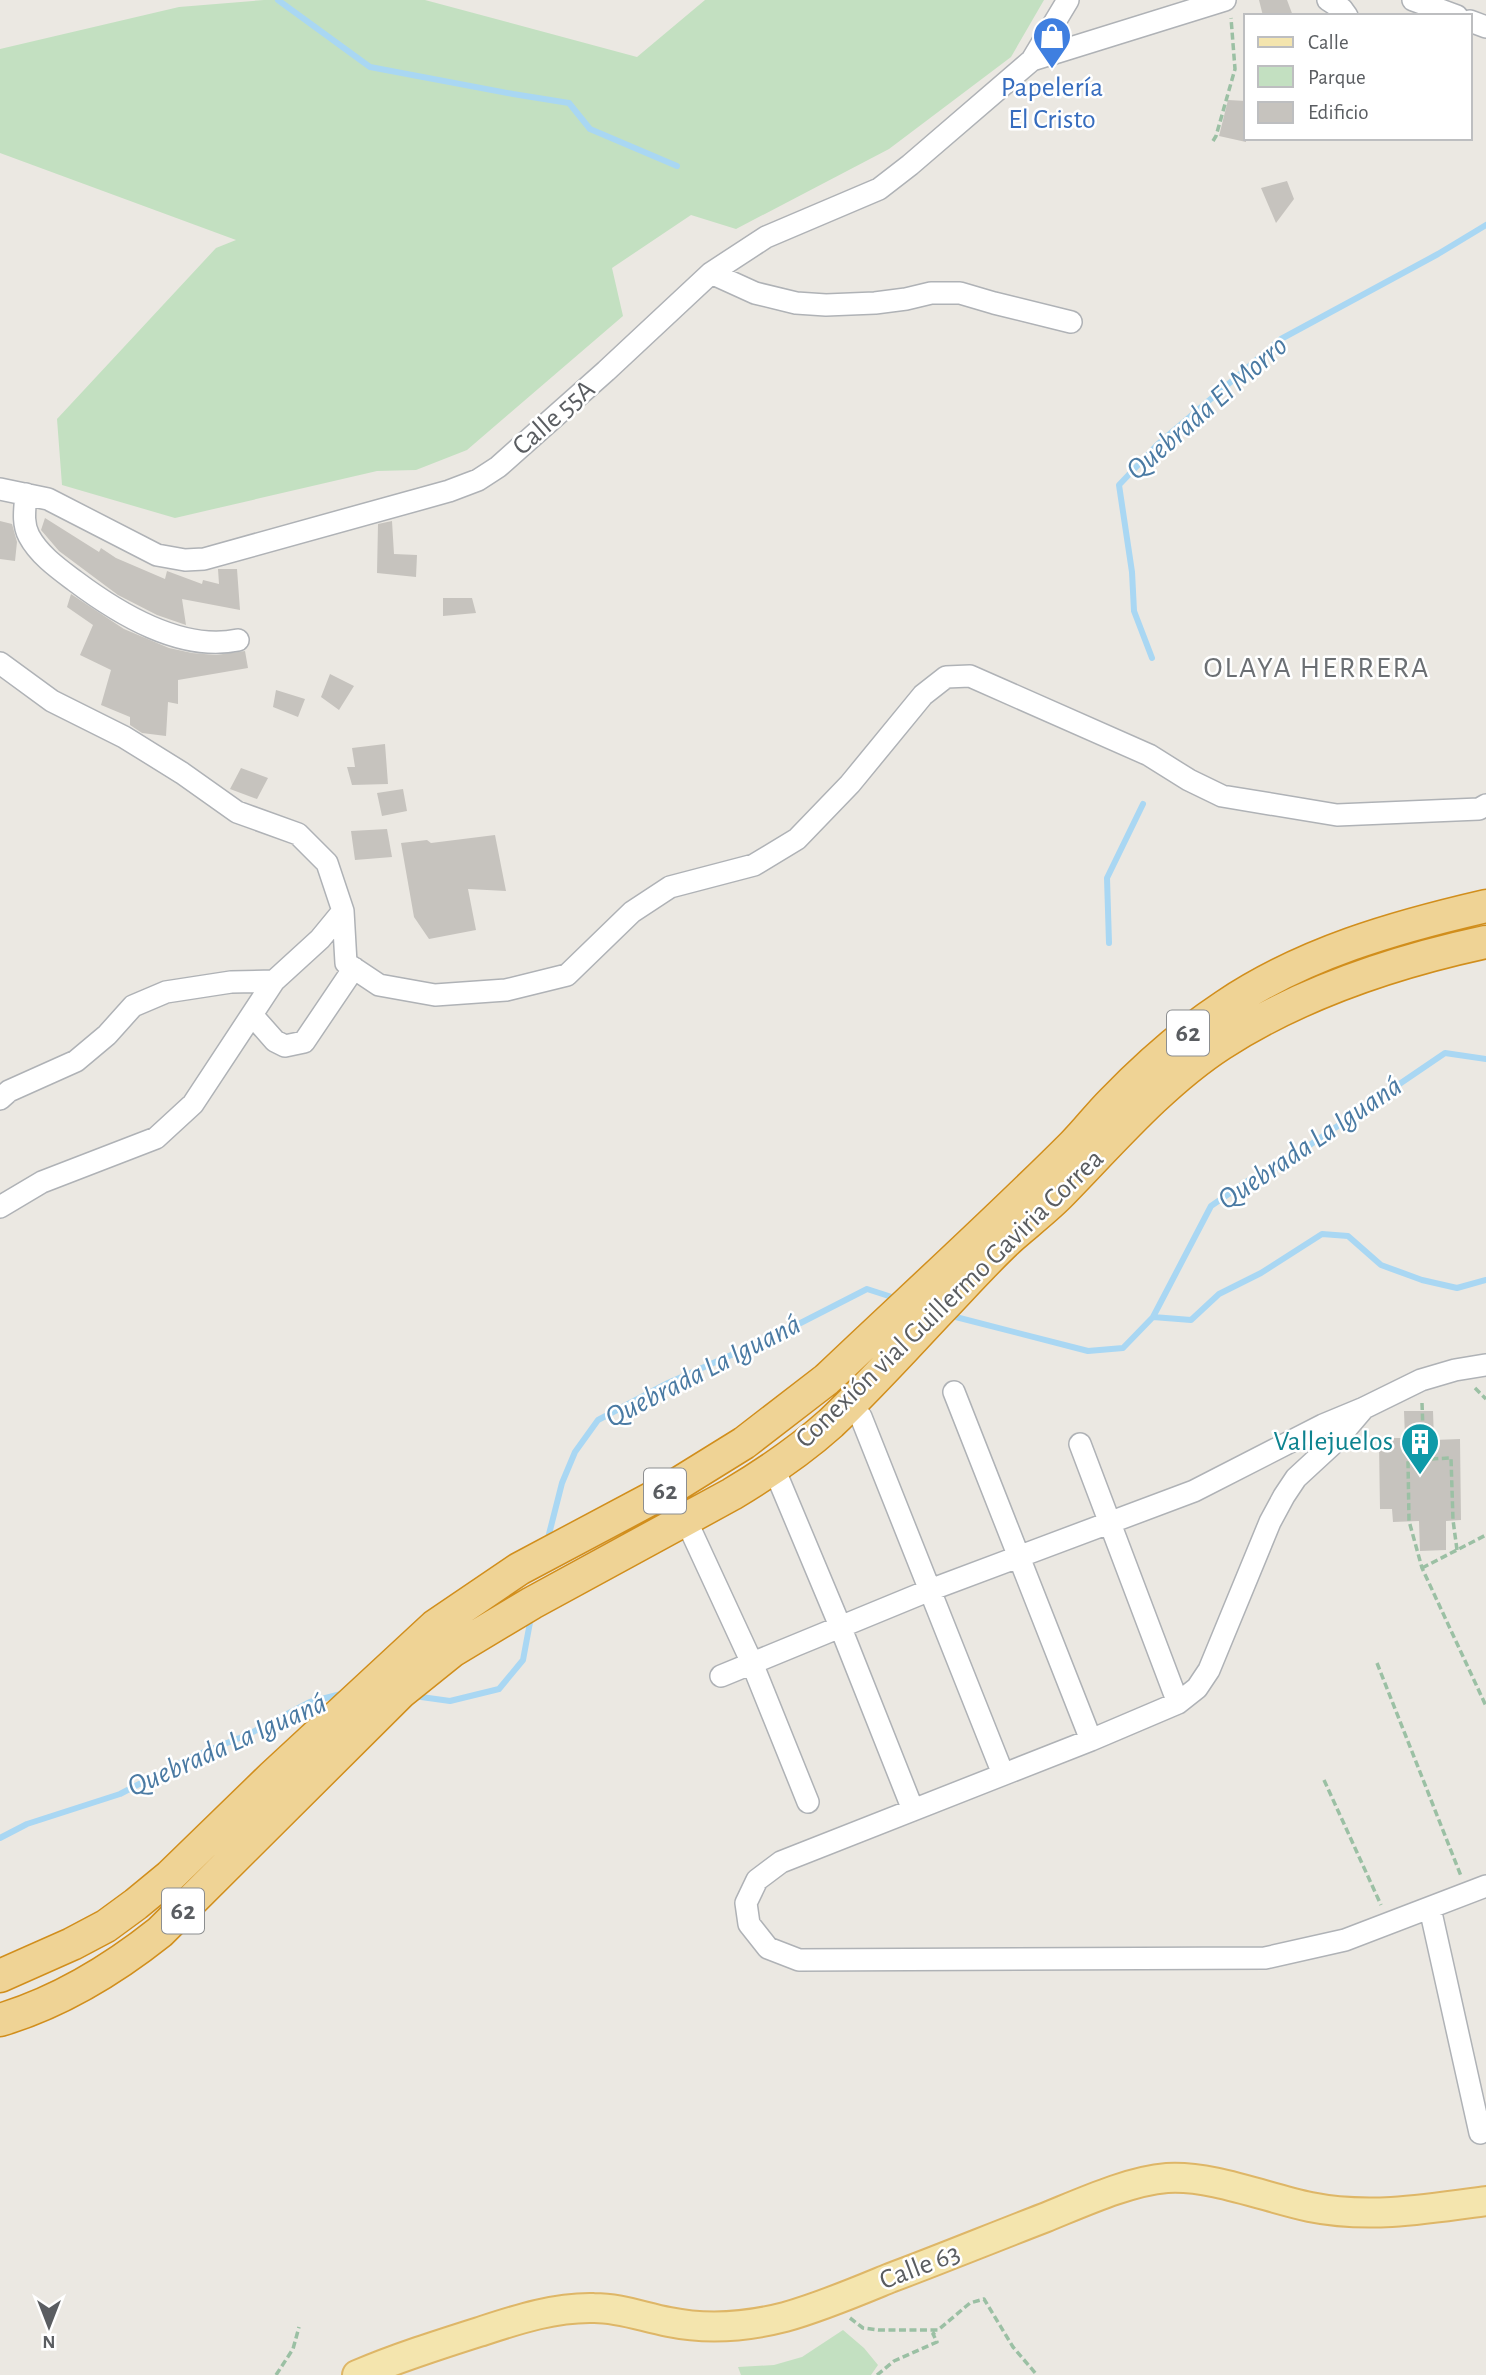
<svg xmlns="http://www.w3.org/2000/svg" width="1486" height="2375" font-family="'Alegreya Sans',sans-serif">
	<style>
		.green { fill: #c3e0c1 }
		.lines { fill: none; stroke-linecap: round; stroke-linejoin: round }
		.stream { stroke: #a9d7f3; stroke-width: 6 }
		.building { fill: #c6c3be }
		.minor-casing { stroke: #afb2b6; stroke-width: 24 }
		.major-casing { stroke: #deb667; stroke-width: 32 }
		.highway-casing { stroke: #d18e1c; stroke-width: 35 }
		.path { stroke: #9bc0a4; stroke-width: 3.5; stroke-dasharray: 7 3.5; stroke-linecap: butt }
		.minor { stroke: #fff; stroke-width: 21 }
		.major { stroke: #f4e5ae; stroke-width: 28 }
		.highway { stroke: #efd395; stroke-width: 32 }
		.labels { text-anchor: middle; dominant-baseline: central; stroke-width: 5; stroke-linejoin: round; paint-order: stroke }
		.shield { fill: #fff; stroke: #8c8e90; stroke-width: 2 }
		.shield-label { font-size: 26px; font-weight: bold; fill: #5a5d61 }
		.shop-label { font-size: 28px; fill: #366cbe; stroke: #fff }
		.street-label { font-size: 28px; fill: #5a5d61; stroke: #fff }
		.culture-label { font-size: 28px; fill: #0d838f; stroke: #fff; text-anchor: end }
		.water-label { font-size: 30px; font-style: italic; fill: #4a7aa3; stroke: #fff }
		.neighbourhood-label { font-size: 30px; letter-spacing: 2px; fill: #6b6f73; stroke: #fff }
	</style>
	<rect width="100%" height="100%" fill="#ebe8e2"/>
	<path class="green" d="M264,0h161l212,57 68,-57h339l-33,57 -122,92 -153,80 -45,-14 -79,53 11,48 -156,134 -51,20 -39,1 -202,47 -113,-33 -5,-66 159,-171 20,-8 -236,-87v-104l179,-42z
		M843,2330l21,18 14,17 -7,10h-130l-3,-8 36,-2 28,-8z"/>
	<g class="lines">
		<path class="stream" d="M278,0l92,67 143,27 56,9 21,26 87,37
			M1152,658l-18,-47 -2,-39 -13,-87 39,-41 123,-105 157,-85 48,-29
			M1109,943l-2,-65 36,-74
			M948,1315l140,36 35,-3 30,-31 58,-111 41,-28 24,-10 169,-115 41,6
			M1153,1317l38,3 28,-26 42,-21 61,-39 26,2 33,29 41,15 35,8 29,-8
			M547,1542l15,-59 13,-31 23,-32 70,-37 113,-50 86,-44 31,10
			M414,1696l36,5 49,-12 24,-29 8,-43
			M0,1838l27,-14 93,-30 67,-35 60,-24 63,-33 35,-9"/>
	</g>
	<path class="building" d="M1259,0h28l6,16h-30z
		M1228,100l18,1v41l-27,-6z
		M1287,181l7,18 -18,24 -15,-35z
		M45,518l54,34 2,-4 15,10 49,21 2,-8 35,13 1,-4 16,4 -1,-15h19l3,41 -58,-11 4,26 -29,-10 -39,-20 -59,-44 -18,-21z
		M0,521l12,3 5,18 -2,19 -15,-2z
		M392,521l2,33 23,1 -1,22 -39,-4 1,-49z
		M71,594l53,35 45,19 23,5 24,2 29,-4 3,17 -70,12v24l-10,-2 -2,34 -24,-3 -12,-8v-8l-29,-12 10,-35 -31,-15 13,-30 -26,-18z
		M443,598h29l4,15 -33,3z
		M330,674l24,12 -15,24 -18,-13z
		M276,690l29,9 -7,18 -25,-10z
		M385,744l3,40 -36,1 -5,-18h8l-3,-19z
		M241,768l27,10 -11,21 -27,-10z
		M403,789l4,22 -25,5 -5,-23z
		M387,829l5,28 -37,3 -4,-29z
		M495,835l11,56 -38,-2 8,41 -47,9 -15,-22 -13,-74 26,-3 4,3z
		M1404,1411h29l1,29 26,-1 1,81 -15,1v29l-26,1 -1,-30 -26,1 -1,-13h-12l-1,-65 12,-1 -1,-5h15z"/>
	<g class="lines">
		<defs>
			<path id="minor" d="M1328,0l14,9 5,7
				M1413,0l44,16
				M1470,21l16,6
				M1032,60l193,-60
				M711,273l44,20 41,10 30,2 49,-2 31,-4 25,-6h29l34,10 77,19
				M0,489l48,10 109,56 28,5 19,-1 245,-68 29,-11 20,-13 108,-96 105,-98 55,-36 113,-48 31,-24 122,-105 36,-60
				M26,494c-1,14 -4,29 3,42 10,19 30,33 46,45 44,33 106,71 163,59
				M0,663l52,38 72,36 58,36 55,39 61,22 29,29 16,48 3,52 33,22 56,10 71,-5 61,-15 65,-63 38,-25 84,-22 43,-26 53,-55 73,-89 23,-18 24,-1 179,79 40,25 33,16 115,19 142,-6 7,-4
				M252,1015l23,26 10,5 19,-4 50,-74
				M0,1099l9,-8 67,-30 31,-26 26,-29 33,-14 65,-10 43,-1
				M0,1207l42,-25 114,-44 37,-34 81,-123 46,-42 23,-28
				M954,1392l137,348
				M1364,1408l-29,34 -39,36 -12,18 -14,26 -61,148 -12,18 -19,15 -87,37 -310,122 -24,18 -11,23 3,21 19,24 31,12 466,-2 80,-18 141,-54
				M861,1417l142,357
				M1080,1444l98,259
				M778,1478l62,148 73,184
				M691,1531l61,132 56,139
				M721,1676l209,-86 264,-99 129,-66 41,-17 57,-28 34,-10 30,-5
				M1430,1908l50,225"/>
			<path id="major" d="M357,2375c40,-17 81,-30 122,-43 37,-12 75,-25 115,-24 26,0 49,9 75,14 39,8 77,5 116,-5 36,-10 71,-25 105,-39 51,-19 102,-40 154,-60 35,-14 84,-37 123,-40 44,-3 100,20 143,29 59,12 118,2 176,-6"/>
			<path id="highway" d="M0,1976l72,-32 34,-18 30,-22 34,-28 103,-100 162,-150 84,-57 154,-82 71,-44 83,-64c82,-78 166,-154 246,-234 14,-14 25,-29 39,-43 34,-35 72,-69 113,-96 79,-53 170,-79 261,-100
				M0,2020c60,-18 111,-49 160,-88l241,-240 51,-41 80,-48 200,-109c35,-21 69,-44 99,-71 38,-36 74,-76 110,-114 23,-24 46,-50 70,-72 16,-14 33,-27 48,-42 50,-51 102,-112 162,-151 81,-52 172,-82 265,-102"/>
		</defs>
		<use href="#minor" class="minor-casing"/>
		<use href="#major" class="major-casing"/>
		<use href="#highway" class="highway-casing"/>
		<path class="path" d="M1213,141l3,-5 19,-67 -4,-51
			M1475,1388l11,11
			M1422,1403l2,55
			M1457,1550l-4,-30 -2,-62 -43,2 1,61 13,47 64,138
			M1422,1568l64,-33
			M1377,1663l84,213
			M1324,1780l57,125
			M850,2318l13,10 15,2h60l32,-27 14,-4 29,48 24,28
			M276,2375l17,-26 6,-22
			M877,2375l17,-14 43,-19 -4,-8 4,-3"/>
		<use href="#minor" class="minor"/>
		<use href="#major" class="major"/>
		<use href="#highway" class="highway"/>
	</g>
	<defs>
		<symbol id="shop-pin" viewBox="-11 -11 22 30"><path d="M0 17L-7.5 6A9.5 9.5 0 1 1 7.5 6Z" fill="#3f7fe0" stroke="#fff"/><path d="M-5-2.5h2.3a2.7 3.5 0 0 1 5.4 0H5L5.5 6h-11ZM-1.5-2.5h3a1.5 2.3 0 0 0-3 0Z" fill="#fff"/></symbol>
		<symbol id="building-pin" viewBox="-11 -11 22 30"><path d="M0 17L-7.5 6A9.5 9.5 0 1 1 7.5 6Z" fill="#0f9aa8" stroke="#fff"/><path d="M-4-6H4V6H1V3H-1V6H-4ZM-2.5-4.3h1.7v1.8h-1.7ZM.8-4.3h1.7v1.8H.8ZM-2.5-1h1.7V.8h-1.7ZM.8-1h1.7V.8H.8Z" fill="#fff"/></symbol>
	</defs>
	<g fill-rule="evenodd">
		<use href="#shop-pin" x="1030" y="14" width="44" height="60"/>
		<use href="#building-pin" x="1398" y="1420" width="44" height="60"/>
	</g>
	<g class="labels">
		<g class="shield">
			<rect x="1167" y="1010.5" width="42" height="45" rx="5"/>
			<rect x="644" y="1468.5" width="42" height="45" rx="5"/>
			<rect x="162" y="1888.5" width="42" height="45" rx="5"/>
		</g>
		<g class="shield-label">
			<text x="1188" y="1033">62</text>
			<text x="665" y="1491">62</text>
			<text x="183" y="1911">62</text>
		</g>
		<g class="shop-label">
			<text x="1052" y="88">Papelería<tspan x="1052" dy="32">El Cristo</tspan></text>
		</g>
		<g class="street-label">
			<text transform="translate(554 418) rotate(-41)">Calle 55A</text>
			<text transform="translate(950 1299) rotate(-44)">Conexión vial Guillermo Gaviria Correa</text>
			<text transform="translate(920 2267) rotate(-21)">Calle 63</text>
		</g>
		<g class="culture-label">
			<text x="1393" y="1442">Vallejuelos</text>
		</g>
		<g class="water-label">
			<text transform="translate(1207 408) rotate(-41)">Quebrada El Morro</text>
			<text transform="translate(1310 1143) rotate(-34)">Quebrada La Iguaná</text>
			<text transform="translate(703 1371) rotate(-27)">Quebrada La Iguaná</text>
			<text transform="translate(227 1745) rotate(-24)">Quebrada La Iguaná</text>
		</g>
		<g class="neighbourhood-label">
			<text x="1317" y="668">OLAYA HERRERA</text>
		</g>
	</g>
	<rect x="1244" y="14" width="228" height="126" fill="#ffffff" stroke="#bdbec0" stroke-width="2"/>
	<rect x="1258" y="37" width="35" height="10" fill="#f4e5ae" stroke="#bdbec0" stroke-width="2"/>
	<text x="1308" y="49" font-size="21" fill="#5a5d61">Calle</text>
	<rect x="1258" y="66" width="35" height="21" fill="#c3e0c1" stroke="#bdbec0" stroke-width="2"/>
	<text x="1308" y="84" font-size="21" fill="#5a5d61">Parque</text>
	<rect x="1258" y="102" width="35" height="21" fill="#c6c3be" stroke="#bdbec0" stroke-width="2"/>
	<text x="1308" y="119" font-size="21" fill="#5a5d61">Edificio</text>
	<g transform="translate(49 2326) rotate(180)" stroke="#ffffff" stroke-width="5" paint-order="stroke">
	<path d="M0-5L12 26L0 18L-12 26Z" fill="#5a5d61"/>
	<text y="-10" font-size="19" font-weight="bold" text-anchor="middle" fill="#5a5d61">N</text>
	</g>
</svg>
